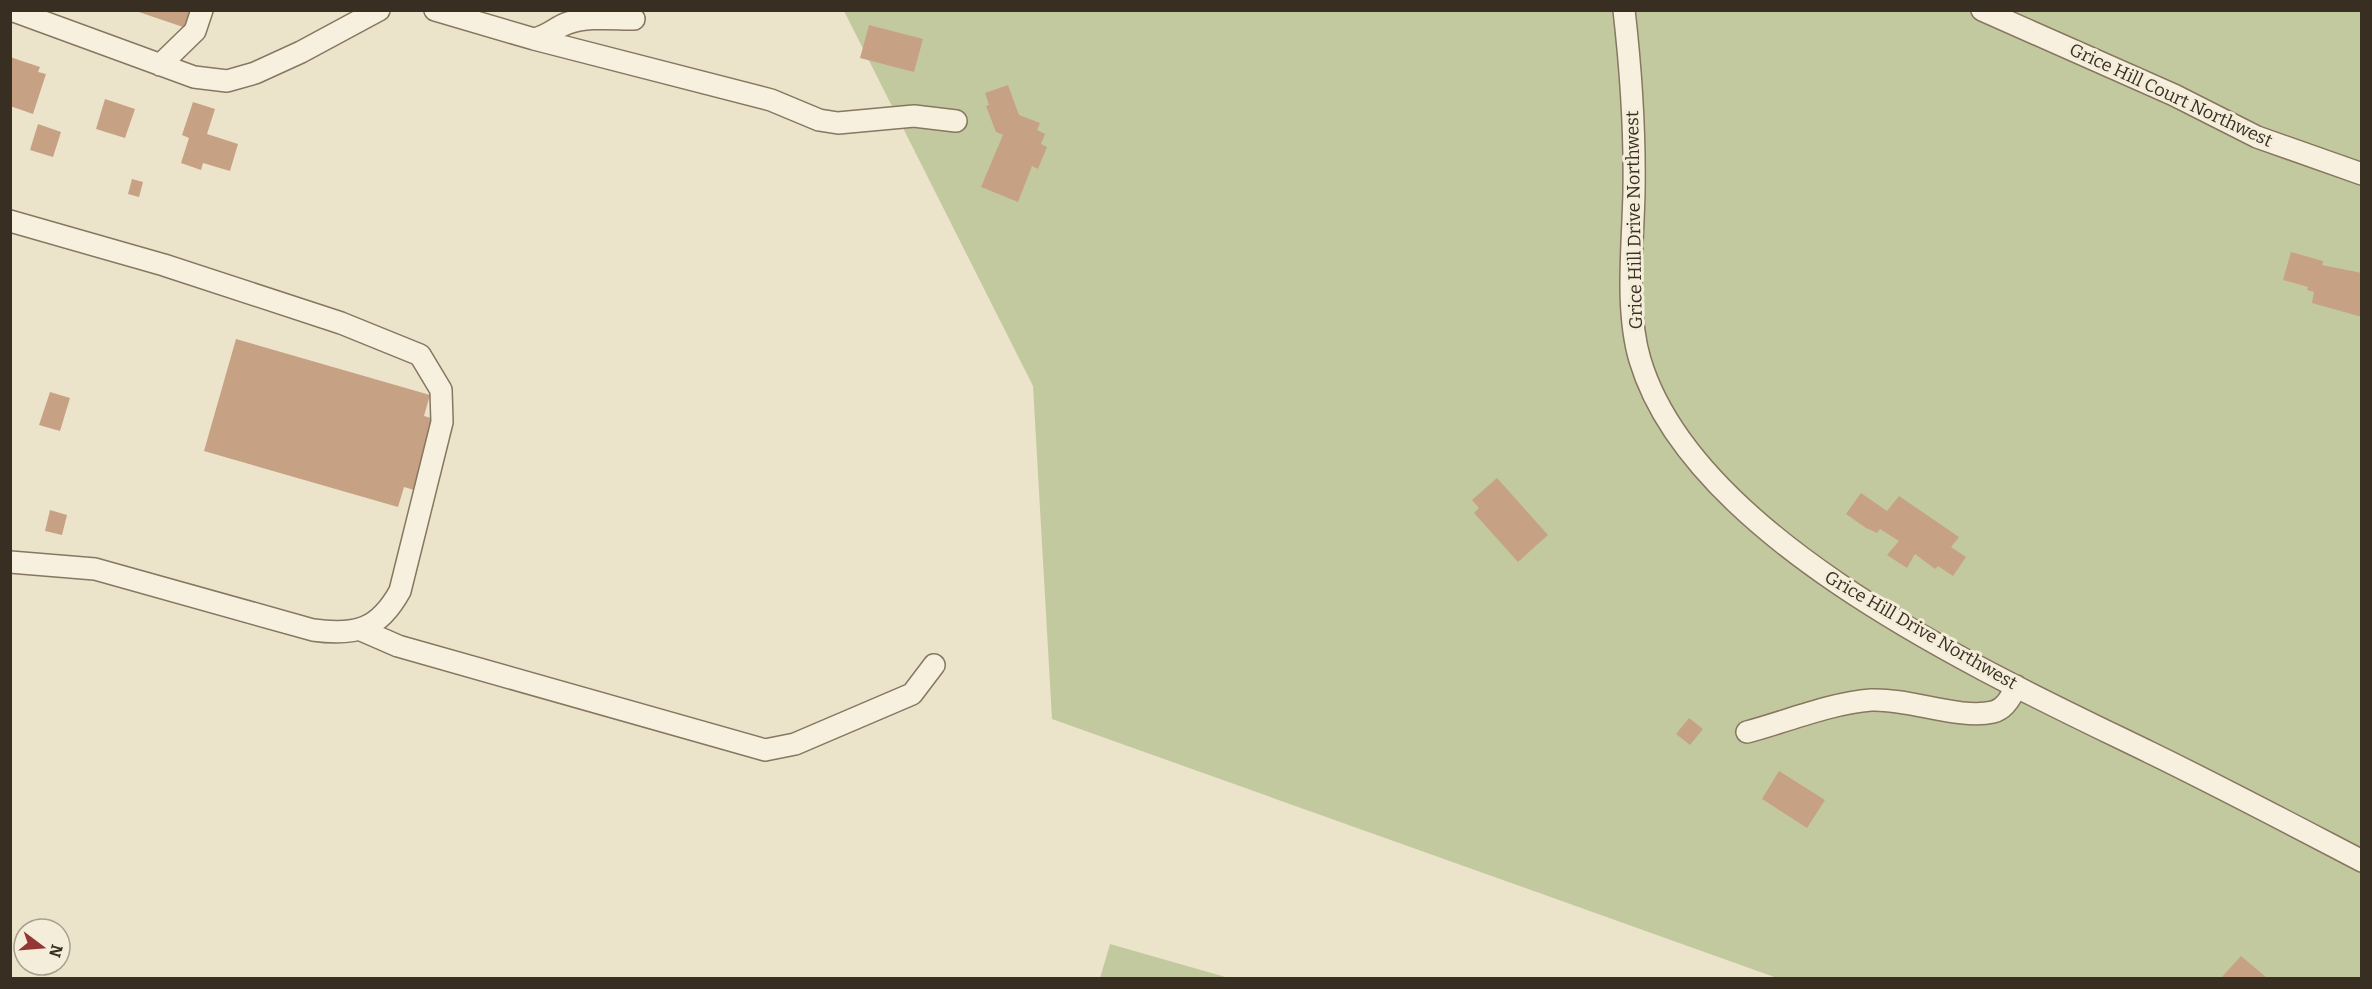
<svg xmlns="http://www.w3.org/2000/svg" width="2372" height="989" font-family="Bitter,serif">
	<style>
		.green { fill: #c3c99f }
		.building { fill: #c7a184 }
		.lines { fill: none; stroke-linecap: round; stroke-linejoin: round }
		.minor-casing { stroke: #877660; stroke-width: 24 }
		.minor { stroke: #f7f0de; stroke-width: 21 }
		.labels { text-anchor: middle; dominant-baseline: central; stroke-width: 6; stroke-linejoin: round; paint-order: stroke }
		.street-label { font-size: 18px; fill: #392e22; stroke: #f4edda }
	</style>
	<rect width="100%" height="100%" fill="#ece3cb"/>
	<path class="green" d="M844,11h1517v967h-584l-725,-259 -19,-333z
		M1110,944l119,34h-129z"/>
	<path class="building" d="M133,10h58l-5,18z
		M869,25l54,14 -9,33 -54,-14z
		M10,57l30,10 -2,5 8,2 -13,40 -23,-8z
		M1008,85l11,30 21,8 -3,7 8,4 -4,10 6,3 -9,22 -6,-3 -14,36 -37,-15 22,-52 -7,-3 -10,-26 3,-1 -4,-12z
		M105,99l30,10 -10,29 -29,-9z
		M193,102l22,7 -8,25 31,10 -8,27 -27,-8 -2,7 -20,-7 8,-25 -7,-3z
		M38,124l23,8 -8,25 -23,-7z
		M132,179l11,3 -4,15 -11,-3z
		M2291,252l32,9 -1,4 40,8v44l-50,-14 2,-11 -7,-2 1,-3 -25,-7z
		M236,339l194,56 -6,21 11,3 -21,71 -10,-3 -6,20 -194,-56z
		M50,392l20,6 -10,33 -21,-6z
		M1497,478l51,57 -30,27 -44,-49 5,-5 -7,-8z
		M1861,493l26,18 12,-15 60,41 -8,10 15,10 -13,19 -15,-10 -3,3 -20,-15 -8,14 -20,-13 12,-14 -19,-12 -3,4 -11,-5 -20,-14z
		M50,510l17,5 -5,20 -17,-4z
		M1689,718l14,11 -13,16 -14,-11z
		M1779,771l46,29 -18,28 -45,-29z
		M2241,956l26,22h-46z"/>
	<g class="lines">
		<defs>
			<path id="minor" d="M11,10l183,67 33,4 28,-8 46,-21 78,-42
				M435,10l99,29c14,-3 22,-12 34,-16 20,-7 45,-4 66,-4
				M1624,10c7,61 11,121 10,182 -1,52 -9,118 6,168 54,181 351,315 509,392 72,35 142,72 213,109
				M1982,10l192,85 83,42 105,37
				M534,39l237,61 48,20 19,3 76,-7 42,5
				M160,65l35,-34 7,-21
				M10,221l154,44 177,58 79,32 21,35 1,32 -42,169c-21,38 -43,45 -87,39l-218,-61 -85,-7
				M359,629l39,17 367,104 30,-6 117,-50 22,-29
				M1747,732c38,-10 84,-29 124,-32 38,-2 88,20 122,12 12,-3 19,-16 23,-26"/>
		</defs>
		<use href="#minor" class="minor-casing"/>
		<use href="#minor" class="minor"/>
	</g>
	<g class="labels">
		<g class="street-label">
			<text transform="translate(2171 95) rotate(25)">Grice Hill Court Northwest</text>
			<text transform="translate(1634 220) rotate(-91)">Grice Hill Drive Northwest</text>
			<text transform="translate(1921 630) rotate(30)">Grice Hill Drive Northwest</text>
		</g>
	</g>
	<rect width="2372" height="989" fill="none" stroke="#392e22" stroke-width="24"/>
	<g transform="translate(42 947) rotate(106)"><circle r="28" fill="#f4edda" stroke="#a9a190" stroke-width="1.5"/>
	<path d="M0-4.5L10 22L0 15L-10 22Z" fill="#923735"/>
	<text y="-9" font-size="16" font-weight="bold" text-anchor="middle" fill="#392e22">N</text>
	</g>
</svg>
